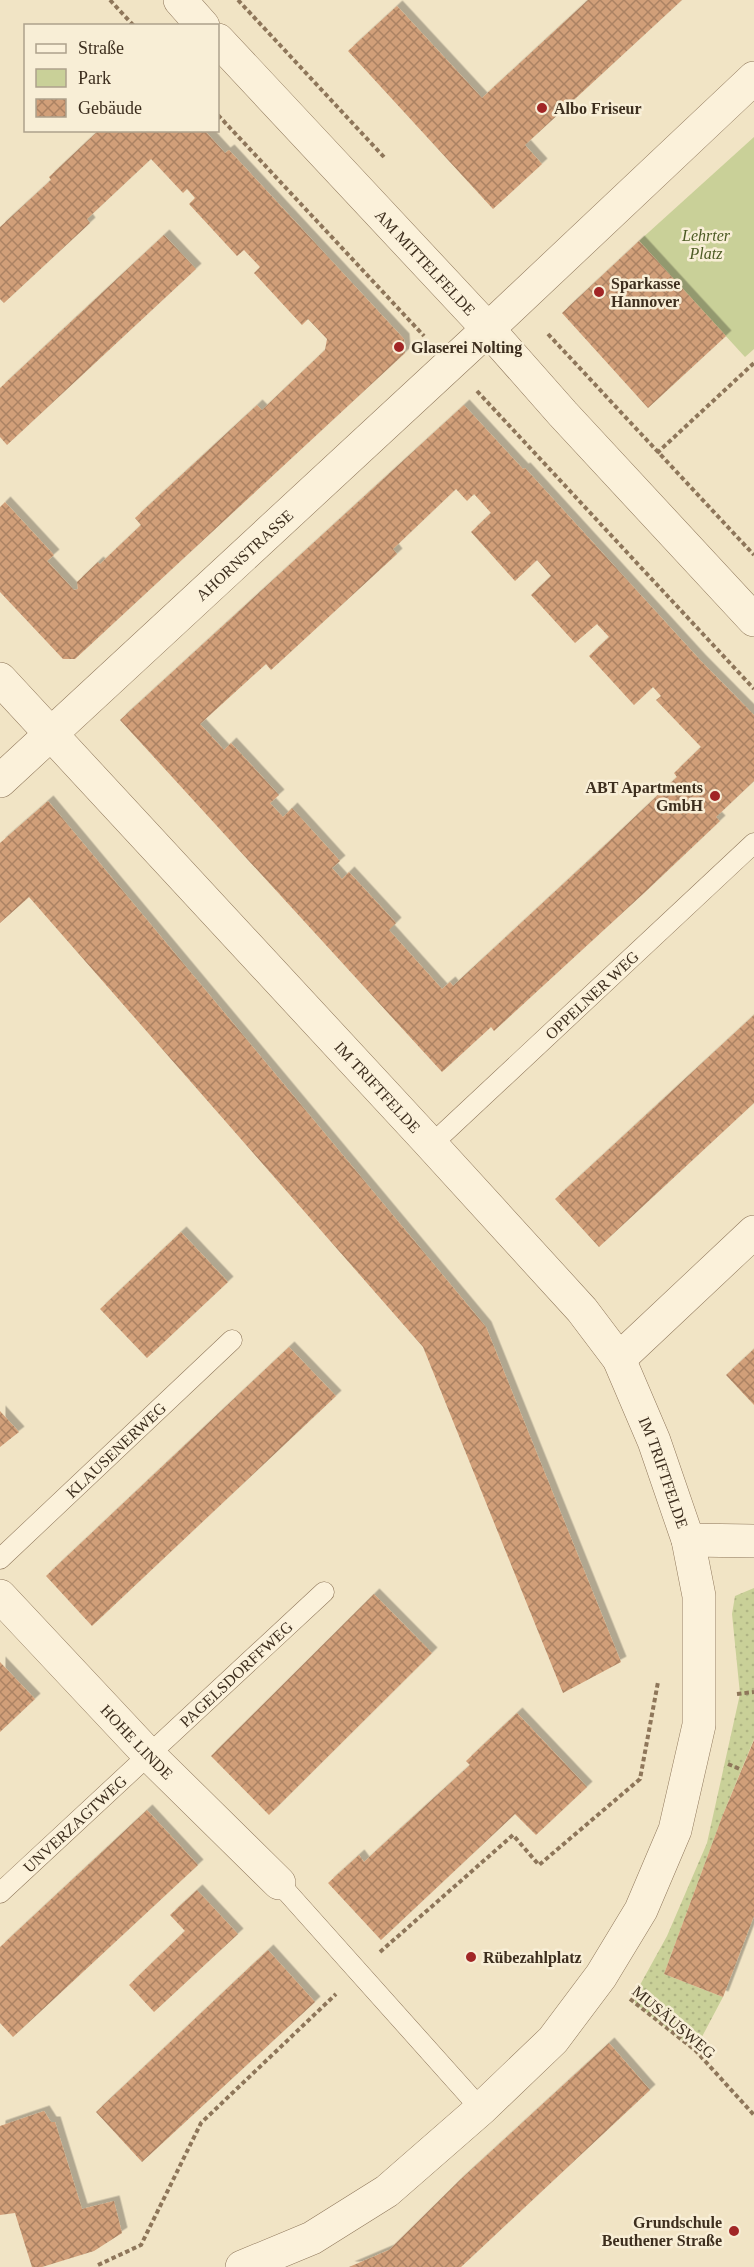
<svg xmlns="http://www.w3.org/2000/svg" width="754" height="2267" font-family="'Times New Roman',serif">
	<style>
		.grass { fill: url(#grass-dots) }
		.park { fill: #c9d098 }
		.building { fill: url(#building-cross-hatch); fill-rule: evenodd; filter: url(#shadow) }
		.lines { fill: none; stroke-linecap: round; stroke-linejoin: round }
		.service-casing { stroke: #8e765a; stroke-width: 21 }
		.minor-casing { stroke: #8e765a; stroke-width: 34 }
		.tertiary-casing { stroke: #8e765a; stroke-width: 34 }
		.path { stroke: #8e765a; stroke-width: 4; stroke-dasharray: 4.5 3; stroke-linecap: butt }
		.service { stroke: #fbf1da; stroke-width: 20 }
		.minor { stroke: #fbf1da; stroke-width: 33 }
		.tertiary { stroke: #fbf1da; stroke-width: 33 }
		.poi-dot { fill: #a12626; stroke: #f8eed6; stroke-width: 2 }
		.labels { text-anchor: middle; dominant-baseline: central; stroke-width: 5; stroke-linejoin: round; paint-order: stroke }
		.poi-label { font-size: 16px; font-weight: bold; fill: #3d2e1e; stroke: #f8eed6; text-anchor: start }
		.park-label { font-size: 16px; font-style: italic; fill: #4c5b24; stroke: #f8eed6 }
		.street-label { font-size: 16px; fill: #3d2e1e; stroke: #f8eed6 }
	</style>
	<defs>
		<pattern id="grass-dots" width="8" height="8" patternUnits="userSpaceOnUse" patternTransform="scale(1.5)"><rect width="8" height="8" fill="#c9d098"/><path d="M2 2h.1M6 6h.1" fill="none" stroke="#aeb383" stroke-width="1.8" stroke-linecap="round"/></pattern>
		<pattern id="building-cross-hatch" width="8" height="8" patternUnits="userSpaceOnUse" patternTransform="scale(1.5)"><rect width="8" height="8" fill="#d19f79"/><path d="M0 0l8 8M0 8l8-8" fill="none" stroke="#ab8263"/></pattern>
		<filter id="shadow"><feDropShadow dx="5.5" dy="-5.5" stdDeviation="0" flood-color="#0004"/></filter>
	</defs>
	<rect width="100%" height="100%" fill="#f1e4c5"/>
	<path class="grass" d="M754,1588v151l-32,78 -58,157 59,23 -28,53 -60,-47v-9l32,-58 40,-93 33,-149 -8,-80 3,-18z"/>
	<path class="park" d="M754,137v212l-9,8 -106,-116z"/>
	<path class="building" d="M588,0h94l-157,145 17,19 -49,45 -145,-158 49,-45 85,92z
		M99,130h105l21,23 4,-3 175,189 1,14 -330,306h-12l-63,-67v-85l5,-5 49,53 -7,6 27,29 4,-1 -1,-7 21,-20 2,2 41,-39 -6,-7 120,-111 2,-2 5,5 63,-60 2,-11 -19,-20 -6,6 -48,-52 6,-6 -16,-17 -7,6 -48,-52 6,-6 -8,-9 -4,4 -32,-34 -64,60 3,4 -86,80 -4,-4v-72l51,-47 -2,-3z
		M164,235l32,34 -189,176 -7,-8v-49z
		M639,241l87,95 -78,72 -86,-95z
		M464,405l59,64 2,-1 175,192 54,55v66l-38,36 4,4 -76,72 -150,138 -3,-4 -49,45 -322,-352zM456,489l11,12 7,-7 17,19 -20,19 44,49 22,-21 14,16 -20,19 44,48 22,-19 12,13 -20,19 45,49 19,-18 8,9 -5,4 45,47 -27,26 3,4 -75,71 -149,138 -3,-4 -8,7 -53,-59 7,-7 -47,-51 -7,7 -10,-11 8,-7 -48,-53 -9,9 -13,-14 9,-8 -48,-52 -7,7 -24,-26 66,-60 5,6 126,-116 -4,-5z
		M48,801l438,526 135,335 -58,31 -140,-346 -394,-450 -29,26v-80z
		M754,1015v88l-155,144 -44,-48z
		M181,1232l47,50 -81,76 -47,-49z
		M289,1347l47,49 -244,230 -46,-50z
		M754,1349v56l-28,-30z
		M0,1411l19,21 -19,15z
		M374,1594l58,59 -163,162 -58,-59z
		M0,1662l35,37 -35,33z
		M517,1713l70,74 -51,48 -21,-21 -134,126 -53,-57 31,-28 5,7 15,-14 91,-83 -4,-4z
		M754,1740v176l-31,81 -59,-23 58,-157z
		M147,1810l51,55 -185,172 -13,-14v-76z
		M197,1890l41,44 -84,78 -25,-27 56,-54 -15,-16z
		M268,1950l47,52 -173,160 -46,-50z
		M609,2043l41,47 -189,177h-112l40,-17 72,-71z
		M44,2111l7,11h4l27,87 32,-8 8,32 -28,18 -52,16h-10l-17,-54 -15,2v-89z"/>
	<g class="lines">
		<defs>
			<g id="service">
				<path id="s1" d="M431,1145l323,-302"/>
				<path id="s2" d="M0,1559l232,-219"/>
				<path d="M279,1883l202,226"/>
				<path id="s3" d="M0,1893l324,-301"/>
			</g>
			<g id="minor">
				<path id="s4" d="M0,679l426,460 156,171 37,49 35,82 34,99 11,56v129l-24,105 -34,80 -40,66 -48,64 -72,69 -94,82 -75,47 -70,29"/>
				<path id="s5" d="M0,781l488,-452 266,-251"/>
				<path d="M619,1359l135,-127"/>
				<path d="M688,1540l66,1"/>
				<path id="s6" d="M0,1596l149,159 130,128"/>
			</g>
			<g id="tertiary">
				<path d="M180,0l23,26"/>
				<path id="s7" d="M218,40l270,289 75,85 191,206"/>
			</g>
		</defs>
		<use href="#service" class="service-casing"/>
		<use href="#minor" class="minor-casing"/>
		<use href="#tertiary" class="tertiary-casing"/>
		<path class="path" d="M110,0l24,26
			M238,0l146,157
			M218,115l206,221
			M548,334l206,221
			M477,391l277,298
			M657,453l97,-90
			M737,1694l17,-2
			M728,1764l14,6
			M380,1952l133,-117 26,30 101,-86 18,-97
			M630,1999l65,51 59,65
			M98,2265l43,-20 60,-122 135,-129"/>
		<use href="#service" class="service"/>
		<use href="#minor" class="minor"/>
		<use href="#tertiary" class="tertiary"/>
	</g>
	<g class="poi-dot">
		<circle cx="542" cy="108" r="6"/>
		<circle cx="599" cy="292" r="6"/>
		<circle cx="399" cy="347" r="6"/>
		<circle cx="715" cy="796" r="6"/>
		<circle cx="471" cy="1957" r="6"/>
		<circle cx="734" cy="2231" r="6"/>
	</g>
	<g class="labels">
		<g class="poi-label">
			<text x="554" y="108">Albo Friseur</text>
			<text x="611" y="283">Sparkasse<tspan x="611" dy="18">Hannover</tspan></text>
			<text x="411" y="347">Glaserei Nolting</text>
			<text x="703" y="787" text-anchor="end">ABT Apartments<tspan x="703" dy="18">GmbH</tspan></text>
			<text x="483" y="1957">Rübezahlplatz</text>
			<text x="722" y="2222" text-anchor="end">Grundschule<tspan x="722" dy="18">Beuthener Straße</tspan></text>
		</g>
		<g class="park-label">
			<text x="706" y="235">Lehrter<tspan x="706" dy="18">Platz</tspan></text>
		</g>
		<g class="street-label">
			<text stroke="none"><textPath href="#s7" startOffset="304">AM MITTELFELDE</textPath></text>
			<text stroke="none"><textPath href="#s5" startOffset="333">AHORNSTRASSE</textPath></text>
			<text stroke="none"><textPath href="#s1" startOffset="220">OPPELNER WEG</textPath></text>
			<text stroke="none"><textPath href="#s4" startOffset="556">IM TRIFTFELDE</textPath></text>
			<text stroke="none"><textPath href="#s2" startOffset="159">KLAUSENERWEG</textPath></text>
			<text stroke="none"><textPath href="#s4" startOffset="1042">IM TRIFTFELDE</textPath></text>
			<text stroke="none"><textPath href="#s3" startOffset="322">PAGELSDORFFWEG</textPath></text>
			<text stroke="none"><textPath href="#s6" startOffset="200">HOHE LINDE</textPath></text>
			<text stroke="none"><textPath href="#s3" startOffset="102">UNVERZAGTWEG</textPath></text>
			<text transform="translate(674 2022) rotate(40)">MUSÄUSWEG</text>
		</g>
	</g>
	<rect x="24" y="24" width="195" height="108" fill="#f8eed6" stroke="#ada18c" stroke-width="1.5"/>
	<rect x="36" y="44" width="30" height="9" fill="#fbf1da" stroke="#ada18c" stroke-width="1.5"/>
	<text x="78" y="54" font-size="18" fill="#3d2e1e">Straße</text>
	<rect x="36" y="69" width="30" height="18" fill="#c9d098" stroke="#ada18c" stroke-width="1.5"/>
	<text x="78" y="84" font-size="18" fill="#3d2e1e">Park</text>
	<rect x="36" y="99" width="30" height="18" fill="url(#building-cross-hatch)" stroke="#ada18c" stroke-width="1.5"/>
	<text x="78" y="114" font-size="18" fill="#3d2e1e">Gebäude</text>
</svg>
